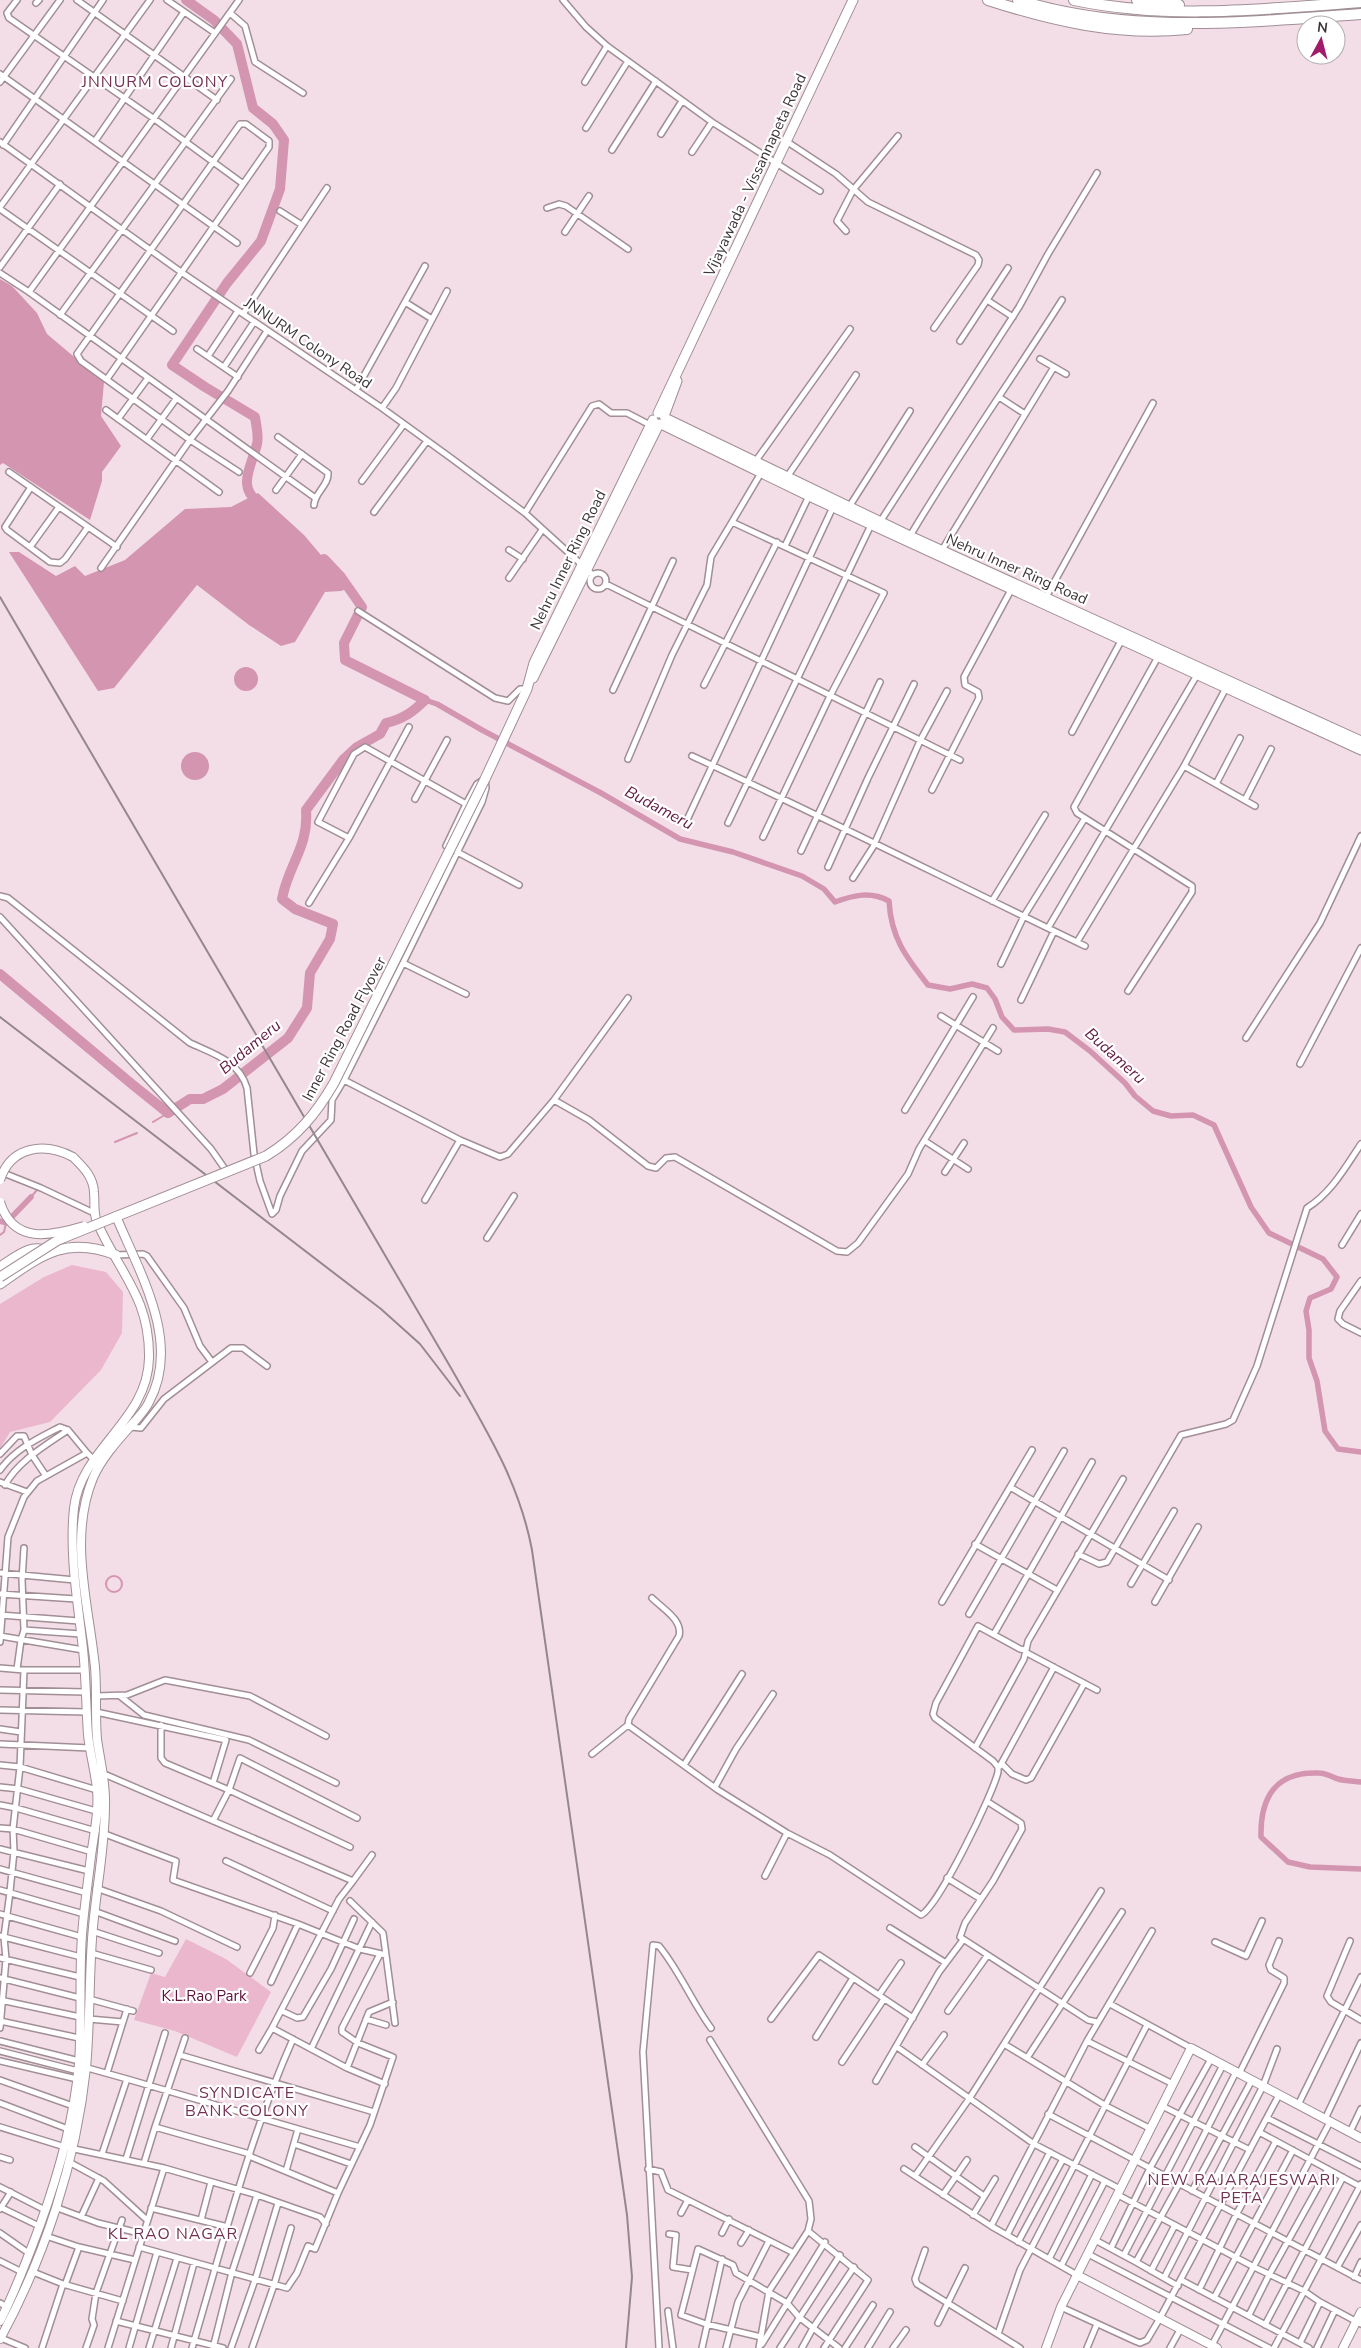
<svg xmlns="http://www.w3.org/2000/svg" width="1361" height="2348" font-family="'Nunito Sans',sans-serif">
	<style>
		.green { fill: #eab7cd }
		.water { fill: #d495b1 }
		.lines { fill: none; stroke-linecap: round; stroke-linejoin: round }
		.stream { stroke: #d495b1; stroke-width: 2 }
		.canal { stroke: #d495b1; stroke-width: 5.5 }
		.river { stroke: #d495b1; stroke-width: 10 }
		.street-casing { stroke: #a18e96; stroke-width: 8 }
		.secondary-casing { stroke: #a18e96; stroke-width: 10 }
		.primary-casing { stroke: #a18e96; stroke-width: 11 }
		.highway-casing { stroke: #a18e96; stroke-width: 12 }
		.street { stroke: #fff; stroke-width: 5 }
		.secondary { stroke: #fff; stroke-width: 8 }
		.primary { stroke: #fff; stroke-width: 9 }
		.highway { stroke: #fff; stroke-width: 10 }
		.rail { stroke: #95878e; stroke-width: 2 }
		.secondary-bridge-casing { stroke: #a18e96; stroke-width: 10; stroke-linecap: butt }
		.primary-bridge-casing { stroke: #a18e96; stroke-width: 11; stroke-linecap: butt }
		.secondary-bridge { stroke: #fff; stroke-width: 8 }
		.primary-bridge { stroke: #fff; stroke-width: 9 }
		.labels { text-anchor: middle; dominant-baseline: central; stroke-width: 4.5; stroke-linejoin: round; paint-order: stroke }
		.street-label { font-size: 15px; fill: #3d3539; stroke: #fff }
		.park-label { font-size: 15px; fill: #5a113b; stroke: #fff }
		.neighbourhood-label { font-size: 16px; letter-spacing: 1px; fill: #733253; stroke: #fff }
		.water-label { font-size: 16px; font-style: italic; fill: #631a42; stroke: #fff }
	</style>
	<rect width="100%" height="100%" fill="#f3dee7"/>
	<path class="green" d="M72,1265l34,7 17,20 -1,41 -21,37 -51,52 -40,10 -10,17v-145l44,-27z
		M186,1939l40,20 45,33 -34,65 -62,-26 -41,-11 17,-47 14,4z"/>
	<path class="water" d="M0,279l12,7 25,27 10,21 57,48 -3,34 20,30 -19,26v9l-12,39 -87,-57 -3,2z
		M258,493l46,42 45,53 -8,3 -16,1 -30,50 -14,4 -32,-21 -52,-40 -83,103 -16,3 -89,-139h10l37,24 19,-10 10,10 40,-16 60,-51 46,-2z
		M234 679a12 12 0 1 1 24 0a12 12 0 1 1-24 0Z
		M181 766a14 14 0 1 1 28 0a14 14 0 1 1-28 0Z"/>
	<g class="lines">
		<path class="stream" d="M153,1122l15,-9
			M115,1142l22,-9
			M31,1197l6,-7
			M0,1235l4,-3 2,-9
			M106 1584a8 8 0 1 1 16 0a8 8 0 1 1-16 0Z"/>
		<path class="canal" d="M425,700l12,4 45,26 119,63 79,46 53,13 69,24 22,13 11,13c19,-7 36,-11 54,-1 2,37 17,56 39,84l22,4 22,-5 15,4 8,11 7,18 12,13 34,-1 17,3 25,19 35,32 10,13 18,15 18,5 22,-1 21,10 37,82 18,26 54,26 14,18 -6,12 -21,9 -4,13 3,19v28l8,23 8,50 13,18 23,3
			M0,1221l6,2 25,-26
			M1361,1782c-8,-1 -16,-1 -23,-3 -6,-2 -12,-6 -19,-6 -43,-2 -59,24 -58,64l27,25 22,5 51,2"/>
		<path class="river" d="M186,0l28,20 23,24 16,64 20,16 11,16 -4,49 -19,52 -34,42 -55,82 33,22 50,30c1,8 4,19 2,27 -5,22 -22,44 4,60
			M0,974l133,111 35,28 22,-14h13l20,-10 65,-51 19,-30 3,-35 20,-34 3,-15 -38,-15 -13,-10c6,-34 27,-52 24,-89l37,-50 14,-13 23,-13 6,-11c17,-4 27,-11 39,-23l-80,-40 -1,-17 18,-36 -21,-30 -17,-18"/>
		<defs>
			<path id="street" d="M17,0l-10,13 2,5 144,100 89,65
				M77,0l140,100
				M167,0l48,33
				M563,0l23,27 21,19 105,76 108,69
				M36,3l3,-3
				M230,13l15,13 10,36 48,31
				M0,74l237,169
				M0,82l60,-82
				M585,82l22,-36
				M586,128l42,-67
				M661,134l21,-33
				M95,141l89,-129
				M786,141l50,33 32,28 108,53 3,5 -1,5 -44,63
				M0,142l181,130 201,136 69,50 74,55 68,62
				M3,145l100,-145
				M612,150l44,-69
				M692,152l20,-30
				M0,207l150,-207
				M547,208l12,-4 7,2 62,43
				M0,209l173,122
				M280,211l22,14
				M846,231l-9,-10 16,-31 45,-54
				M565,232l24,-36
				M0,267l60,-83
				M0,273l29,19 285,205
				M29,292l210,-292
				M987,300l26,17
				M405,302l27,17
				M243,314l84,-126
				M60,315l171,-236
				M960,341l48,-73
				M197,349l41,28
				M208,356l30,-45
				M1040,359l26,15
				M224,367l30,-45
				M107,379l162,-232v-6l-23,-17h-6l-163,230 4,7 109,79 49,32
				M356,390l69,-124
				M999,397l26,17
				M382,408l14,-20 51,-97
				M106,410l113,82
				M118,419l30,-41
				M278,437l50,36c1,12 -13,19 -14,32
				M147,439l29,-40
				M755,462l95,-133
				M9,472l108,75
				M761,473l-29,49 152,71 -54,103 -67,141
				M787,477l69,-102
				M362,481l42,-57
				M31,487l-26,40 2,3 43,32 10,1 5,-4 23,-32
				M276,490l26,-36
				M849,507l61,-96
				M374,512l53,-71
				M525,513l67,-107 7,-2 12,9h16l23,12
				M880,522l139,-215 29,-53 49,-81
				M910,536c48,-81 102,-157 152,-236
				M785,546l24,-50
				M30,547l29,-40
				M509,550l14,9
				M942,550l112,-183
				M101,568l89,-128 38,-49 39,-60
				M590 581a8 8 0 1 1 16 0a8 8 0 1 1-16 0Z
				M509,578l33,-48
				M606,584l354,176
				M1046,597l107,-194
				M358,611l137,87 13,3 12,-12h7
				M704,685l73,-143
				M613,690l60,-129
				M1072,732l49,-91
				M692,756c132,61 262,127 393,190
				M628,759l44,-104 35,-70 4,-28 21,-35
				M1184,766l71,40
				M1216,784l24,-46
				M932,790l47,-92 -1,-6 -13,-7 -1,-8 47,-87
				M415,799l32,-59
				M1245,800l26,-51
				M686,822l147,-315
				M728,823l143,-298
				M349,838l-31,-16 36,-68 11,-7 101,57 -20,42 73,39
				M801,851l79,-169
				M828,867l40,-89 46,-94
				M853,878l20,-31 47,-106 27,-50
				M0,896l8,2 182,145c24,11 49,18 57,45l7,66 6,27 12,33 4,-4 4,-14 22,-45 29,-31 1,-20 12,-20
				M992,901l53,-86
				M309,903l40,-65 60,-111
				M0,917l211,232 16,23
				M1048,928l149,-253
				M1077,942l107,-176 42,-78
				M403,963l79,-161 4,-14 -1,-9 -8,5 -11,20
				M1001,964l23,-48 61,-98
				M1128,991l64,-99v-6l-115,-73 -3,-6 84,-150
				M466,994l-63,-31 -59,117 116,60 40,17 8,-3 46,-54 74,-102
				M1021,1000l33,-69
				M941,1016l57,35
				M1246,1038l74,-115 41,-87
				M1300,1064l61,-116
				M554,1100l35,20 59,46 8,2 10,-10 9,-1 162,94 10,1 11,-9 50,-69 11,-25 74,-121
				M905,1110l68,-113
				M925,1141l43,28
				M1,1172l40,16 53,25
				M945,1172l19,-29
				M425,1200l35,-60
				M487,1238l27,-42
				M1342,1245l19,-31
				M116,1255l27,-1 4,2 37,52 16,38 12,16
				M1361,1281l-21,30 -2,8 5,5 18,9
				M130,1427l11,1 23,-29 67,-51h12l24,18
				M0,1454l17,-18h7l8,19 14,21
				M0,1470c15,-21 37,-31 60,-43l8,3 19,23
				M0,1482l27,10
				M5,1485c13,-24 41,-40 63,-55
				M1010,1487l159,93
				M975,1544l82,46
				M1078,1554l21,10 8,-2 74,-127 45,-11 7,-4 24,-54 50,-158c24,-15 38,-40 54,-64
				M0,1573l75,7
				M1131,1584l43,-73
				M0,1594l76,5
				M652,1598c11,11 31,22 27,38l-50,83 -1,6 90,65 69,43 43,22 91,60c17,-8 72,-121 77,-143v-5l-5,-6 -58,-43 -2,-4 3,-11 42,-77 42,23 5,1
				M942,1602l90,-152
				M1155,1602l43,-75
				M969,1614l95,-163
				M0,1615l79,6
				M24,1630l57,4
				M994,1634l98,-172
				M0,1636l83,14
				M0,1642l8,-105 16,-40 13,-16 50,-28 7,7
				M1027,1653l70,37
				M0,1668l24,2h61
				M17,1669l4,-29 3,-10 -2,-50 2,-32
				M0,1690l85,2
				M96,1696l31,-1 38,-15 85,16 76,40
				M120,1696l24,19 105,25 87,43
				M0,1710l86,2
				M96,1712l130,28 -13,43
				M161,1725v33l4,5 64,27 11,-32 117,60
				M0,1729l21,3
				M0,1744l90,4
				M975,1748l49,-89 4,-18 95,-162
				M592,1754l36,-29
				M1002,1764l10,10 14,6 5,-2 53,-94
				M0,1765l20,2 77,23
				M684,1765l58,-91
				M1000,1766l54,-99
				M104,1774l249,107 -14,18 -67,129 75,40 38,16
				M0,1787l19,2 77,22
				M715,1787l21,-38 37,-55
				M988,1802l33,21 1,6 -29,52 -28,42 -5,14 128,83 9,2
				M0,1805l16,3 80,23
				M213,1821l16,-31 121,57
				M0,1828l13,1 79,23
				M105,1834l71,27 -3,19 125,44 62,25 26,6 9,68
				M0,1849l89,22
				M226,1861l107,50
				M0,1869l87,24
				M765,1876l22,-43
				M947,1878l34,21
				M353,1881l19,-26
				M96,1888l65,23 76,36
				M0,1890l84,24
				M350,1901l33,32 3,22
				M94,1911l81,30
				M0,1914l82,23
				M890,1928l56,35
				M92,1931l67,22
				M0,1936l81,21
				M1350,1941l-23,55 4,6 30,18
				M1215,1942l31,14 16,-35
				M91,1953l60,17
				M0,1958l80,19
				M250,1973l23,-45 2,-13
				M0,1978l80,20
				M271,1982l27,-58
				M879,1995l22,-32
				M89,1999l44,12
				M0,2000l80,17
				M1110,2004l81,44
				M282,2011l15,7 6,-1 28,-48 23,-50
				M948,2011l39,-55
				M89,2019l34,3
				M366,2019l20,6
				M771,2019l48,-64 94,63
				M0,2021l79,17
				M0,2028l6,-69 -2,-22 6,-45 4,-41 -1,-22 7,-62 4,-97
				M816,2037l37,-59
				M185,2038l-30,89 95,27
				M710,2040l99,161 2,18 -3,12 -39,60 -10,57
				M0,2041l79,20
				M1087,2041l86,43
				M1004,2044l102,62 45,23
				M897,2047l137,97 86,45
				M311,2049l61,-127
				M259,2050l13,-22
				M0,2051l78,20
				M180,2055l194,57
				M1027,2058l95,-146
				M0,2061l77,18
				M842,2062l42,-63
				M922,2065l22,-30
				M84,2067l43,12
				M347,2068l22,-56 24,-10
				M107,2073l20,-64
				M1239,2074l45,-91v-5l-13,-8 -2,-5 10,-24
				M0,2080l73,26
				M876,2081l63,-109 24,-32
				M0,2103l68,26
				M1298,2105l63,-128
				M1162,2106l88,44
				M1048,2114c105,56 209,111 313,166
				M1267,2118l94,48
				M1325,2119l36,-76
				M0,2127l65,20 99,21 -56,180
				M1259,2132l102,55
				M1350,2132l11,-23
				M294,2144l57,20
				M915,2147l69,49
				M102,2154l25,-75 233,68
				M249,2156l89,37
				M0,2157l10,3
				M126,2159l39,-126
				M69,2162l35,19 43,39
				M144,2163l11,-36
				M164,2168l93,27 63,22 6,7
				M648,2169l13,3 7,18 126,63
				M904,2169l87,57 86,49
				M286,2171l12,-42
				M915,2176l54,-77 132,-208
				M0,2187l45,23
				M1192,2191l60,-111
				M943,2195l24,-35
				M1118,2195l136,72 50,24 16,11 41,22
				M0,2207l39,19
				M55,2207l43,16 45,11
				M151,2208l77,19
				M0,2209l11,-17
				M681,2213l7,-13
				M973,2215l22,-36
				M81,2217l18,-39
				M201,2220l10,-38
				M991,2226l96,-185 65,-110
				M808,2231l60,49 -44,68
				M0,2233l30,21
				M722,2233l7,-14
				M669,2234l7,1 -3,32 19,3
				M1007,2235l43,-83
				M46,2236l33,11 56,13
				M1095,2240l41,22
				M1018,2242l45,-83
				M741,2243l8,-13
				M139,2247l148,41 10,-15 11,-27 7,3 23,-56 32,-68 23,-68 -35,-14 -16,-11v-4l38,-74
				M1111,2248l39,-80 61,-109
				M925,2250l-10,29 2,5 103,64
				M1088,2254l181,94
				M1124,2255l99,-190
				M1049,2259l43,-85
				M0,2261l22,11
				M1061,2266l44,-85
				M1338,2266l23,-41
				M1151,2271l24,-46
				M33,2272l30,12 60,17
				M1354,2277l7,-15
				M1164,2278l99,-192 14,-37
				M1181,2280l128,68
				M65,2285l14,-38
				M1178,2286l-42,-24 43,-78 57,-112
				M1199,2290l37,-75 40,-74
				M1214,2298l79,-148
				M0,2303l7,4
				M1061,2307l74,34 5,2 7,-3 13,-22 119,-223
				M668,2311l5,37
				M1249,2315l20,-40 59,-106
				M116,2321l107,27
				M938,2323l27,-55
				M1265,2325l78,-148
				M998,2334l22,-64 127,-245
				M761,2337l-55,-13 -25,-9 17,-66 35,16 3,8 51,30 12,14 40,31
				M1,2338l24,10
				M1300,2343l20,-41
				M762,2344l63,-102
				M1211,2347l119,-225
				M42,2348l21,-64
				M86,2348l8,-23 -2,-6 4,-26 26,-73
				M129,2348l28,-96
				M149,2348l28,-90
				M171,2348l23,-85
				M192,2348c31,-104 57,-210 101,-309
				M213,2348l19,-76 25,-77
				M231,2348l24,-68 23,-77
				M252,2348l22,-63 17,-57
				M659,2348l-16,-296 10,-107 6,1c20,24 33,56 52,82
				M702,2348l20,-89
				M726,2348l12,-46 31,-61
				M780,2348l60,-93
				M802,2348l11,-20 41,-61
				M845,2348l28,-43
				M868,2348l22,-36
				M893,2348l13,-18
				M1087,2348l10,-24
				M1170,2348l10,-18
				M1274,2348l87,-164
				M1317,2348l18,-38"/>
			<path id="secondary" d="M1077,2275l140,73
				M0,2321c16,-31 28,-64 40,-96 19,-52 34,-106 39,-161 3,-43 0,-86 3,-129 2,-26 6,-53 9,-79 3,-22 8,-44 6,-67 -2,-18 -7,-36 -9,-54 -2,-29 -2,-58 -5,-86 -5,-46 -14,-94 -9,-141 7,-60 74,-87 75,-150 1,-61 -30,-85 -52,-136 -4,-10 -2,-19 -3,-30 -1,-16 -11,-25 -21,-35
				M0,2339c45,-83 76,-177 86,-271 4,-43 3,-87 6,-129 3,-45 13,-89 13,-134 1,-22 -5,-44 -8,-66 -2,-24 0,-48 -2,-72 -6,-61 -27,-129 -2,-189 9,-21 27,-40 42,-57
				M1046,2348l15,-41 130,-259 170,90
				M1343,2348l18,-36"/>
			<path id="primary" d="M658,413l195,-413
				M664,416l13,-35
				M665,418l245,118 451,205
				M661,424l148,72 552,254
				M533,678l126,-254
				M485,779l42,-90 7,-26 119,-243
				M0,1267c15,-9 31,-25 48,-15
				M0,1284c40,-28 65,-49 116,-29"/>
			<path id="highway" d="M988,0c65,21 130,36 199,29
				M1018,0c112,35 229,22 343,14
				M1074,0c95,20 192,9 287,2
				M1137,0l42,5"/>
		</defs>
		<use href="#street" class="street-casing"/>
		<use href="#secondary" class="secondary-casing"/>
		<use href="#primary" class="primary-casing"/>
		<use href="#highway" class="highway-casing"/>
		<use href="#street" class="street"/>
		<use href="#secondary" class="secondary"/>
		<use href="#primary" class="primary"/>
		<use href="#highway" class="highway"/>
		<path class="rail" d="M0,597l451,771c34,60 68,113 81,182l95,665 5,62 -6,71
			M0,1017l381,292 39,35 40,52"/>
		<defs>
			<path id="secondary-bridge" d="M0,1180c11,-34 44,-38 73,-23
				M0,1202c13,43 51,34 84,24
				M116,1216c23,56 66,126 33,186 -3,7 -9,13 -14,19"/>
			<path id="primary-bridge" d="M0,1277l58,-37 208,-84c31,-19 50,-42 68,-73l151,-304"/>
		</defs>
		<use href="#secondary-bridge" class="secondary-bridge-casing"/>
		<use href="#primary-bridge" class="primary-bridge-casing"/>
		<use href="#secondary-bridge" class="secondary-bridge"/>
		<use href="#primary-bridge" class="primary-bridge"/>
	</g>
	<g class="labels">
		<g class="street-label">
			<text transform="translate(755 175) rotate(-65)">Vijayawada - Vissannapeta Road</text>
			<text transform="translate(308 343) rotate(34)">JNNURM Colony Road</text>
			<text transform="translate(568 560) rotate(-64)">Nehru Inner Ring Road</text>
			<text transform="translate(1017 569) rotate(24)">Nehru Inner Ring Road</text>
			<text transform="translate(344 1029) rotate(-62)">Inner Ring Road Flyover</text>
		</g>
		<g class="park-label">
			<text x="204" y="1996">K.L.Rao Park</text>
		</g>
		<g class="neighbourhood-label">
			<text x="155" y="82">JNNURM COLONY</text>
			<text x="247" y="2093">SYNDICATE<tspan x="247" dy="18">BANK COLONY</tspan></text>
			<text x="1242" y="2180">NEW RAJARAJESWARI<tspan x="1242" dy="18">PETA</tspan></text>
			<text x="173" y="2234">KL RAO NAGAR</text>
		</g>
		<g class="water-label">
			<text transform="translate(659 808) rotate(28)">Budameru</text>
			<text transform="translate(250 1047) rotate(-40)">Budameru</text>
			<text transform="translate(1115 1056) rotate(42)">Budameru</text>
		</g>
	</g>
	<g transform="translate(1321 40) rotate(7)"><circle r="24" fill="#ffffff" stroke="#b1aeb0"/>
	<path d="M0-4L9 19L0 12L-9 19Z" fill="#a01b69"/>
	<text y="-8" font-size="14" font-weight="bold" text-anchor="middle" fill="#3d3539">N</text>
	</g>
</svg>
